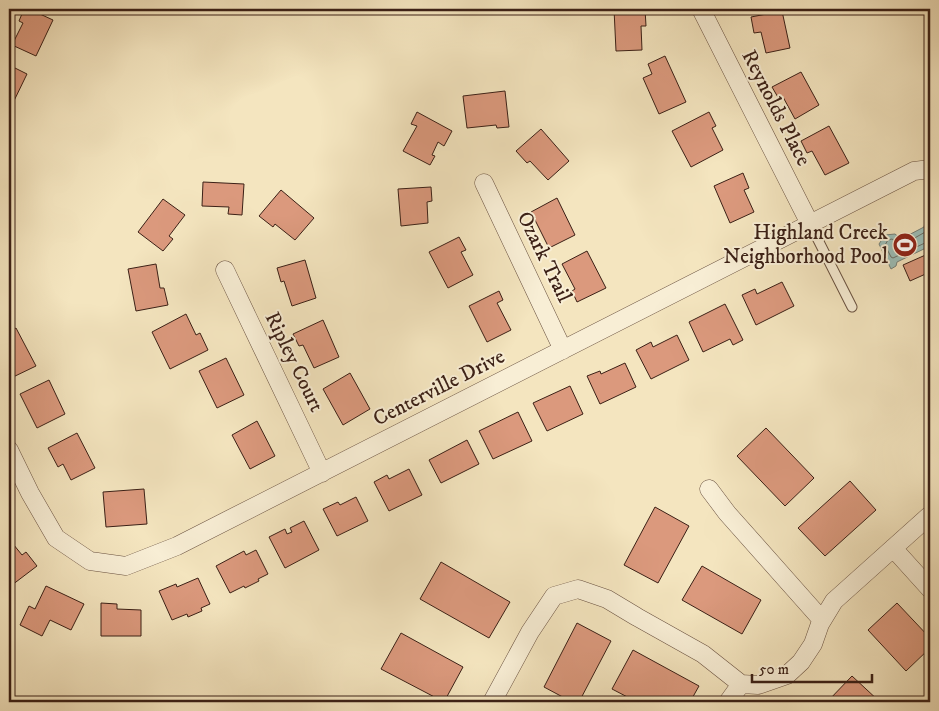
<svg xmlns="http://www.w3.org/2000/svg" width="939" height="711" font-family="'IM FELL DW Pica',serif">
	<style>
		.water { fill: #9cbeb7; stroke: #757f77 }
		.lines { fill: none; stroke-linecap: round; stroke-linejoin: round }
		.shore { stroke: #6c6f66; stroke-width: 1 }
		.building { fill: #db997d; stroke: #3b2016 }
		.lane-casing { stroke: #695140; stroke-width: 11 }
		.street-casing { stroke: #695140; stroke-width: 19 }
		.lane { stroke: #f8eed5; stroke-width: 9 }
		.street { stroke: #f8eed5; stroke-width: 18 }
		.labels { text-anchor: middle; dominant-baseline: central; stroke-width: 4; stroke-linejoin: round; paint-order: stroke }
		.street-label { font-size: 21px; fill: #3b2016; stroke: #f8eed5 }
		.poi-label { font-size: 21px; fill: #3b2016; stroke: #f8eed5; text-anchor: end }
	</style>
	<rect width="100%" height="100%" fill="#f4e5bf"/>
	<filter id="stains"><feTurbulence type="fractalNoise" baseFrequency=".004" numOctaves="4"/><feColorMatrix values="0 0 0 0 .2 0 0 0 0 .09 0 0 0 0 .02 0 0 0 .5 -.17"/></filter>
	<radialGradient id="worn" r=".72"><stop offset=".6" stop-color="#630" stop-opacity="0"/><stop offset="1" stop-color="#630" stop-opacity=".3"/></radialGradient>
	<path class="water" d="M930,220v26l-33,16 -1,4 -5,3 -12,-25 6,-9 10,-1 6,5 23,-12 1,-4z"/>
	<g class="lines">
		<path class="shore" d="M930,226l-3,5 -23,13h-5l-7,-5 -4,1 -3,5 6,12 2,1 34,-16h3"/>
	</g>
	<path class="building" d="M24,9h5l24,11 -17,36 -24,-11 11,-22 -4,-2z
		M614,9h31l1,17h-5l1,24 -26,1z
		M782,11l8,37 -24,5 -5,-21 -7,1 -3,-16z
		M665,56l21,46 -27,12 -16,-36 9,-4 -4,-10z
		M9,65l18,9 -17,35h-1z
		M801,72l18,33 -24,14 -12,-22 -4,2 -7,-12z
		M505,91l4,36 -12,1 -1,-3 -29,3 -4,-32z
		M417,112l35,19 -8,15 -6,-4 -6,13 3,1 -5,9 -27,-14 14,-25 -6,-2z
		M709,112l7,14 -4,2 11,22 -32,17 -19,-36z
		M829,126l20,37 -24,12 -13,-24 -5,2 -6,-12z
		M541,129l28,32 -21,19 -18,-19 -3,2 -11,-12z
		M743,173l6,15 -5,2 10,22 -24,11 -16,-37z
		M203,182l41,2 -2,31 -14,-1 1,-7 -27,-1z
		M431,187l1,14 -5,1 1,21 -27,3 -3,-37z
		M281,190l33,28 -19,22 -20,-16 -2,3 -14,-11z
		M557,198l18,37 -26,13 -18,-36z
		M163,199l22,16 -16,21 4,3 -10,12 -25,-19z
		M459,237l7,13 -5,2 12,23 -25,13 -19,-36z
		M587,251l19,37 -29,14 -5,-11 3,-2 -13,-25z
		M930,253v19l-20,9 -7,-16z
		M305,260l11,38 -24,8 -8,-25 -3,1 -4,-14z
		M156,264l4,24h4l4,17 -32,6 -8,-42z
		M782,282l12,24 -38,19 -14,-30 13,-6 2,5z
		M499,291l4,9 -6,3 14,27 -24,12 -18,-36z
		M725,304l18,36 -10,5 -3,-6 -27,13 -14,-30z
		M186,314l10,21 4,-2 8,17 -38,19 -18,-37z
		M323,320l16,37 -25,11 -11,-23 -4,1 -6,-12z
		M16,328l20,38 -25,12 -2,-5v-41z
		M677,335l12,25 -38,19 -15,-29 15,-8 2,5z
		M226,358l18,37 -27,13 -18,-37z
		M625,363l11,24 -36,17 -13,-28 13,-5 1,3z
		M350,373l20,36 -27,16 -20,-36z
		M49,380l16,34 -28,14 -17,-34z
		M570,386l13,28 -36,17 -14,-28z
		M518,412l14,29 -39,18 -14,-28z
		M257,421l18,35 -25,13 -18,-34z
		M766,428l48,50 -29,28 -48,-50z
		M77,433l18,35 -24,12 -8,-16 -5,3 -10,-19z
		M467,440l12,24 -38,19 -12,-23z
		M409,469l13,26 -33,16 -15,-29 13,-7 2,4z
		M850,481l26,29 -51,46 -27,-28z
		M144,489l3,35 -41,3 -3,-35z
		M356,497l12,24 -31,15 -14,-27 15,-7 2,3z
		M655,507l34,19 -31,57 -34,-18z
		M304,521l15,29 -34,18 -16,-31 16,-8 2,5 5,-2 -2,-4z
		M9,539l13,16 4,-3 11,14 -25,19 -3,-5z
		M256,550l12,24 -10,5 1,2 -14,7 -1,-2 -14,7 -14,-27 28,-15 2,4z
		M441,562l69,40 -21,36 -69,-39z
		M702,566l59,34 -19,34 -60,-34z
		M198,578l12,26 -9,4 1,3 -14,6 -1,-3 -15,6 -13,-29 17,-7 1,3z
		M46,586l38,18 -13,26 -21,-10 -8,16 -22,-11 9,-19 6,3z
		M101,603l16,1v5l24,1v26h-40z
		M897,603l33,35v10l-24,23 -38,-41z
		M577,623l34,18 -32,61h-7l-28,-15z
		M401,633l62,34 -19,35 -63,-33z
		M633,650l66,36 -9,16h-53l-25,-13z
		M852,676l28,26h-53z"/>
	<g class="lines">
		<defs>
			<path id="lane" d="M810,224l42,83"/>
			<path id="street" d="M702,11l108,213
				M484,183l79,167
				M225,270l97,203
				M9,450l21,43 26,45 34,23 36,5 51,-20 737,-375 16,-2
				M709,489l18,24 95,107
				M893,548l37,41
				M492,702l38,-70 24,-36 24,-7 29,10 30,18 66,37 38,30 17,1 29,-10 14,-13 12,-18 7,-20 14,-23 96,-86
				M728,702l13,-18"/>
		</defs>
		<use href="#lane" class="lane-casing"/>
		<use href="#street" class="street-casing"/>
		<use href="#lane" class="lane"/>
		<use href="#street" class="street"/>
	</g>
	<defs>
		<symbol id="stadium-disc" viewBox="-11 -11 22 22"><circle r="9.5" fill="#8f2418" stroke="#f8eed5"/><path d="M0-5a6.5 5 0 1 0 0 10a6.5 5 0 1 0 0-10ZM-3.5-1.8h7v3.6h-7Z" fill="#fff"/></symbol>
	</defs>
	<g fill-rule="evenodd">
		<use href="#stadium-disc" x="891" y="231" width="28" height="28"/>
	</g>
	<g class="labels">
		<g class="street-label">
			<text transform="translate(776 108) rotate(63)">Reynolds Place</text>
			<text transform="translate(544 257) rotate(64)">Ozark Trail</text>
			<text transform="translate(294 362) rotate(64)">Ripley Court</text>
			<text transform="translate(439 388) rotate(-27)">Centerville Drive</text>
		</g>
		<g class="poi-label">
			<text x="888" y="233">Highland Creek<tspan x="888" dy="24">Neighborhood Pool</tspan></text>
		</g>
	</g>
	<rect width="939" height="711" fill="none" stroke="#f4e5bf" stroke-width="30"/>
	<rect x="10" y="10" width="919" height="691" fill="none" stroke="#3b2016" stroke-width="2.5"/>
	<rect x="15" y="15" width="909" height="681" fill="none" stroke="#3b2016"/>
	<path d="M752 674v8h120v-8" fill="none" stroke="#3b2016" stroke-width="2.5"/>
	<text x="759" y="674" font-size="15" fill="#3b2016" stroke="#f8eed5" stroke-width="4" paint-order="stroke">50 m</text>
	<rect width="100%" height="100%" filter="url(#stains)"/>
	<rect width="100%" height="100%" fill="url(#worn)"/>
</svg>
